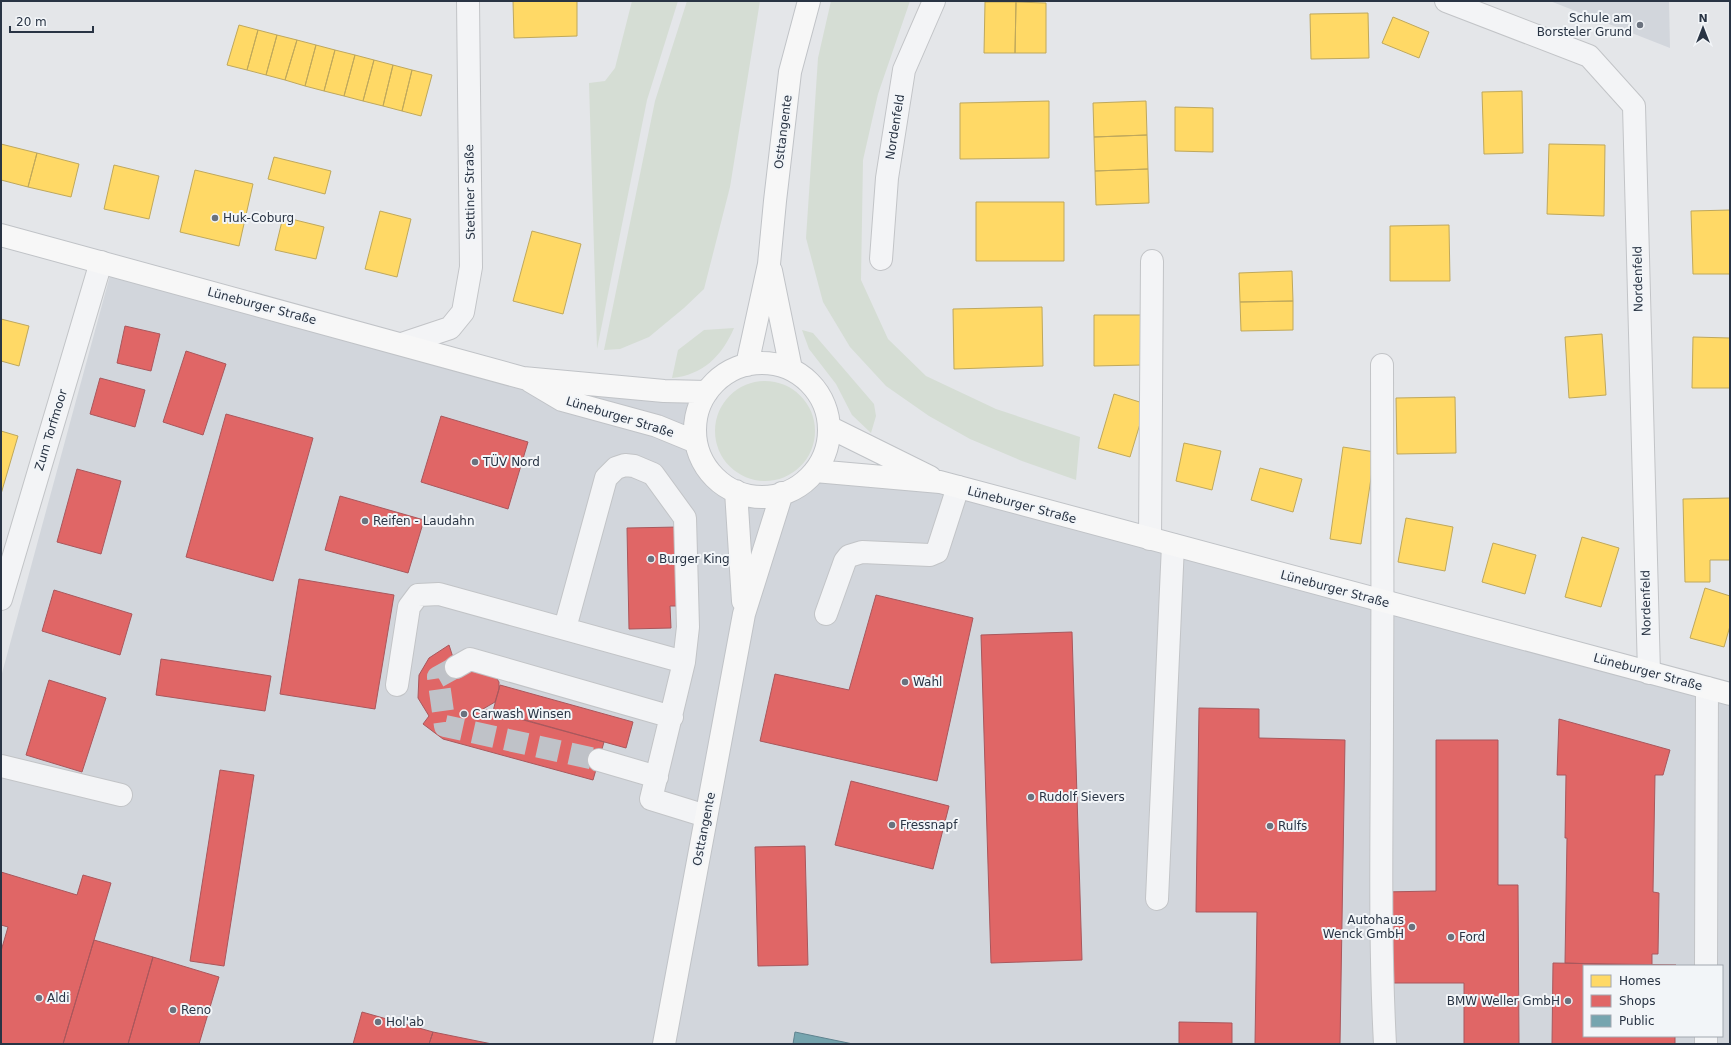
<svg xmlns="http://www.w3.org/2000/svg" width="1731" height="1045" font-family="'DejaVu Sans',sans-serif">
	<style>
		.built { fill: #d2d6dc; fill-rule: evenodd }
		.green { fill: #d5ddd4 }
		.homes { fill: #ffd966; stroke: #bfa85c }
		.shops { fill: #e06666; stroke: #a9575c }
		.public { fill: #76a5af; stroke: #5f838f }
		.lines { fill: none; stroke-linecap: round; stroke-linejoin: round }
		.minor-tunnel { stroke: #bfc2c8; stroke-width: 22; stroke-dasharray: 22 11; stroke-linecap: butt }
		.minor-casing { stroke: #c2c4c7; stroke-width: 24 }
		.major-casing { stroke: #c0c3c7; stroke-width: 24 }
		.minor { stroke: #f3f4f6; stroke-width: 22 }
		.major { stroke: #f7f7f7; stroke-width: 22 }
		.poi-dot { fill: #6a727e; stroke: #f2f5f8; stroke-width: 1.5 }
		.labels { text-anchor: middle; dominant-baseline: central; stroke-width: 4; stroke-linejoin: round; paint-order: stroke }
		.poi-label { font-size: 12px; fill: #293444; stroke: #f2f5f8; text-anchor: start }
		.street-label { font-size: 12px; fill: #293444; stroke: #f2f5f8 }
	</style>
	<rect width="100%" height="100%" fill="#e4e6e9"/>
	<path class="built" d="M1550,1h119l1,47z
		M115,257l408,121 182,13 -9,25 -2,13 1,13 4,13 6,13 9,10 22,15 15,4 16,1 15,-4 13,-5 11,-8 9,-9 125,10 790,212v350h-1729v-367zM1584,966h138v70h-138z"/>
	<path class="green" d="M632,1h46l-31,99 -50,249 -8,-266 16,-2 10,-13z
		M687,1h73l-30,186 -26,102 -20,19 -35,29 -29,12 -16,1 51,-249z
		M831,1h79l-32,93 -15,66 -2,120 27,59 38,37 70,33 84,28 -4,43 -54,-19 -52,-22 -41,-23 -43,-30 -36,-39 -27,-45 -17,-64 12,-180z
		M734,328c-12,28 -31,47 -62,50l6,-28 26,-20z
		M802,330l11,3 61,71 2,12 -5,17 -19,-18 -16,-31 -27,-35z
		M715 431a50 50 0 1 1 100 0a50 50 0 1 1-100 0Z"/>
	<path class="homes" d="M513,1h64v35l-63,2z
		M985,2h31l-1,51h-31z
		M1016,2l30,1v50h-31z
		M1368,13l1,45 -58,1 -1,-45z
		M1393,17l36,15 -10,26 -37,-15z
		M239,25l19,5 -11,40 -20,-5z
		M258,30l19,5 -11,40 -19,-5z
		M277,35l20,5 -12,40 -19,-5z
		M297,40l19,5 -11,41 -20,-6z
		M316,45l19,5 -11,41 -19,-5z
		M335,50l20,5 -11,41 -20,-5z
		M355,55l19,5 -11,41 -19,-5z
		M374,60l19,5 -10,41 -20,-5z
		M393,65l19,5 -10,41 -19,-5z
		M412,70l20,5 -11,41 -19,-5z
		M1522,91l1,62 -39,1 -2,-62z
		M1049,101v57l-89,1v-56z
		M1146,101l1,34 -53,2 -1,-34z
		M1175,107l38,1v44l-38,-1z
		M1147,135l1,34 -53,2 -1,-34z
		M1,144l36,9 -9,34 -27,-7z
		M1549,144l56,1 -1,71 -57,-2z
		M37,153l42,11 -8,33 -43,-10z
		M274,157l57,14 -6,23 -57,-15z
		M114,165l45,11 -10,43 -45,-10z
		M1148,169l1,34 -53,2 -1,-34z
		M195,170l58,14 -14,62 -59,-14z
		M976,202h88v59h-88z
		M1730,210v64h-37l-2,-63z
		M380,211l31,8 -14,58 -32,-8z
		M283,217l41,10 -8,32 -41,-9z
		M1449,225l1,56h-60v-55z
		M532,231l49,13 -18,70 -50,-13z
		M1292,271l1,30 -53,1 -1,-29z
		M1293,301v29l-52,1 -1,-29z
		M1042,307l1,59 -89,3 -1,-60z
		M1094,315h48v50l-48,1z
		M1,319l28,7 -10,40 -18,-5z
		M1602,334l4,61 -37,3 -4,-61z
		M1693,337l37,1v50h-38z
		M1114,394l32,10 -16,53 -32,-9z
		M1455,397l1,56 -59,1 -1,-56z
		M1,431l17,5 -17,58z
		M1184,443l37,8 -9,39 -36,-9z
		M1343,447l32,5 -14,92 -31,-5z
		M1260,468l42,11 -9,33 -42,-12z
		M1730,498v62h-20v22h-25l-2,-83z
		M1406,518l47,9 -8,44 -47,-9z
		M1582,537l37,11 -18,59 -36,-10z
		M1493,543l43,12 -11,39 -43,-12z
		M1705,588l25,8v30l-6,21 -34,-9z"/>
	<path class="shops" d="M125,326l35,8 -9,37 -34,-8z
		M186,351l40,13 -23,71 -40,-13z
		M100,378l45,12 -10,37 -45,-13z
		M226,414l87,24 -40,143 -87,-24z
		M441,416l87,26 -20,67 -87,-27z
		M77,469l44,12 -20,73 -44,-12z
		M340,496l84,24 -16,53 -83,-23z
		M679,527l2,79h-11l1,22 -42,1 -2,-101z
		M299,579l95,16 -19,114 -95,-15z
		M54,590l78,24 -12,41 -78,-24z
		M876,595l97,23 -36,163 -177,-40 15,-67 74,16z
		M1072,632l10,328 -91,3 -10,-328z
		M449,645l7,22 36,4 7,11v7l-4,13 -12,7 121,33 -11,38 -150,-41 -20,-15 6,-8 -11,-18 1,-23 10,-17z
		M161,659l110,17 -6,35 -109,-16z
		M49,680l57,18 -24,74 -56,-17z
		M500,685l133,37 -7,26 -133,-37z
		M1199,708l60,1v29l86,2 -5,304h-85l2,-132h-61z
		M1559,719l111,31 -7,25h-8l-2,117 6,1 -1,61h-6v12l-87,-3 2,-125h-2l1,-63h-9z
		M1436,740h62v145h20l1,159h-55v-61h-80l-1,-91 53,-1z
		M220,770l34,5 -30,191 -34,-5z
		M851,781l98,25 -16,63 -98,-24z
		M805,846l3,119 -50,1 -3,-119z
		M1,872l76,23 6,-20 28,8 -48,161h-62v-93l7,-24 -7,-2z
		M94,940l59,17 -25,87h-65z
		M153,957l66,20 -20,67h-71z
		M1553,963l123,2 -92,1v70h91v8h-123z
		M362,1012l71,20 -4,12h-76z
		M1179,1022l53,1v21h-53z
		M433,1032l59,12h-63z"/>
	<path class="public" d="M795,1032l58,12h-60z"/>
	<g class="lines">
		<path class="minor-tunnel" d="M456,667l-18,10 7,49 154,34"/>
		<defs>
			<path id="minor" d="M1446,1l143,55 45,50 15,567
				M881,259l6,-81 17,-108 30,-69
				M402,344l48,-16 13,-16 8,-45 -3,-266
				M1382,365c0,116 1,232 0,348 0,110 -3,221 3,331
				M1150,539l2,-278
				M1,599l100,-337
				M826,614l19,-53 4,-5 13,-4 68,3 7,-3 21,-65
				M565,628l41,-150 10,-10 9,-3 9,1 19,8 32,44 3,109 -4,35 -33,137 55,17
				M456,667l14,-8 202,58
				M397,685l12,-78 9,-12 21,-1 245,68
				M599,760l58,17
				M1,766l120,29
				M1157,899l16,-354
				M1706,966l1,-278
				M1706,1044v-8"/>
			<path id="major" d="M1,235l522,143 141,13 43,1
				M771,271l20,98
				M695 430a67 67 0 1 1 134 0a67 67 0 1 1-134 0Z
				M747,365l22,-101 6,-63 15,-129 19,-71
				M530,381l32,19 95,26 39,16
				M829,427l101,50
				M815,471l125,11 790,212
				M736,491l7,110
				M664,1044l80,-430 38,-121"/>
		</defs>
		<use href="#minor" class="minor-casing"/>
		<use href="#major" class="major-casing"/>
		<use href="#minor" class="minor"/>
		<use href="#major" class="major"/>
	</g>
	<g class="poi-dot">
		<circle cx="1640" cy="25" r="4"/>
		<circle cx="215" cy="218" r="4"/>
		<circle cx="475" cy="462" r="4"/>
		<circle cx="365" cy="521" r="4"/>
		<circle cx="651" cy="559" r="4"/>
		<circle cx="905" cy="682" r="4"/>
		<circle cx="464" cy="714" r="4"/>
		<circle cx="1031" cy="797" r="4"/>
		<circle cx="892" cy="825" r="4"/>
		<circle cx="1270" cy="826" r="4"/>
		<circle cx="1412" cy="927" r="4"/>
		<circle cx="1451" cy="937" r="4"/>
		<circle cx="39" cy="998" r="4"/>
		<circle cx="1568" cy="1001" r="4"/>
		<circle cx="173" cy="1010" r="4"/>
		<circle cx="378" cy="1022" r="4"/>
	</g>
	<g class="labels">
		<g class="poi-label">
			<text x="1632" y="18" text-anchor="end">Schule am<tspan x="1632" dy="14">Borsteler Grund</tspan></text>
			<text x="223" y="218">Huk-Coburg</text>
			<text x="483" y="462">TÜV Nord</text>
			<text x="373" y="521">Reifen - Laudahn</text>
			<text x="659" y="559">Burger King</text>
			<text x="913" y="682">Wahl</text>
			<text x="472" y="714">Carwash Winsen</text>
			<text x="1039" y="797">Rudolf Sievers</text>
			<text x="900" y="825">Fressnapf</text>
			<text x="1278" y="826">Rulfs</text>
			<text x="1404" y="920" text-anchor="end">Autohaus<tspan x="1404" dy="14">Wenck GmbH</tspan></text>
			<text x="1459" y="937">Ford</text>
			<text x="47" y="998">Aldi</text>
			<text x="1560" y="1001" text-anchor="end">BMW Weller GmbH</text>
			<text x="181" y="1010">Reno</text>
			<text x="386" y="1022">Hol'ab</text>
		</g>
		<g class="street-label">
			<text transform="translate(895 127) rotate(-81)">Nordenfeld</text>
			<text transform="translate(783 132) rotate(-83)">Osttangente</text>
			<text transform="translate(470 192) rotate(-91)">Stettiner Straße</text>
			<text transform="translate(1638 279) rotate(-91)">Nordenfeld</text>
			<text transform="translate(262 306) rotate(15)">Lüneburger Straße</text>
			<text transform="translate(620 417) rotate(17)">Lüneburger Straße</text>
			<text transform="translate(51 430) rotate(-73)">Zum Torfmoor</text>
			<text transform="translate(1022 505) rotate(15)">Lüneburger Straße</text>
			<text transform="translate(1335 589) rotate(15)">Lüneburger Straße</text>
			<text transform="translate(1646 603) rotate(-91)">Nordenfeld</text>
			<text transform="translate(1648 672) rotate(15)">Lüneburger Straße</text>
			<text transform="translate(704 829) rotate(-79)">Osttangente</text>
		</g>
	</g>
	<rect width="1731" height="1045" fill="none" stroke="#293444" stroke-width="4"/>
	<rect x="1583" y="965" width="140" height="72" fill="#f2f5f8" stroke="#a2a8b0"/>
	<rect x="1591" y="975" width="20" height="12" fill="#ffd966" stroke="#a2a8b0"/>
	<text x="1619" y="985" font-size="12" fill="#293444">Homes</text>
	<rect x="1591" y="995" width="20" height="12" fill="#e06666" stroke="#a2a8b0"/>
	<text x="1619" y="1005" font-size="12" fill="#293444">Shops</text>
	<rect x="1591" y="1015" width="20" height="12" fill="#76a5af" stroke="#a2a8b0"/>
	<text x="1619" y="1025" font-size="12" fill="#293444">Public</text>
	<g transform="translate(1703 28)" stroke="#f2f5f8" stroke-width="3" paint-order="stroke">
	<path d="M0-3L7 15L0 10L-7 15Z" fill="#293444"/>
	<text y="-6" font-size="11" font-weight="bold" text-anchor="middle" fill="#293444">N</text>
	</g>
	<path d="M10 26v6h83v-6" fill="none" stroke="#293444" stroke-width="2"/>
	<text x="16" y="26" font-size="12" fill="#293444" stroke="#f2f5f8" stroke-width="3" paint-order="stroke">20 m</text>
</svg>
